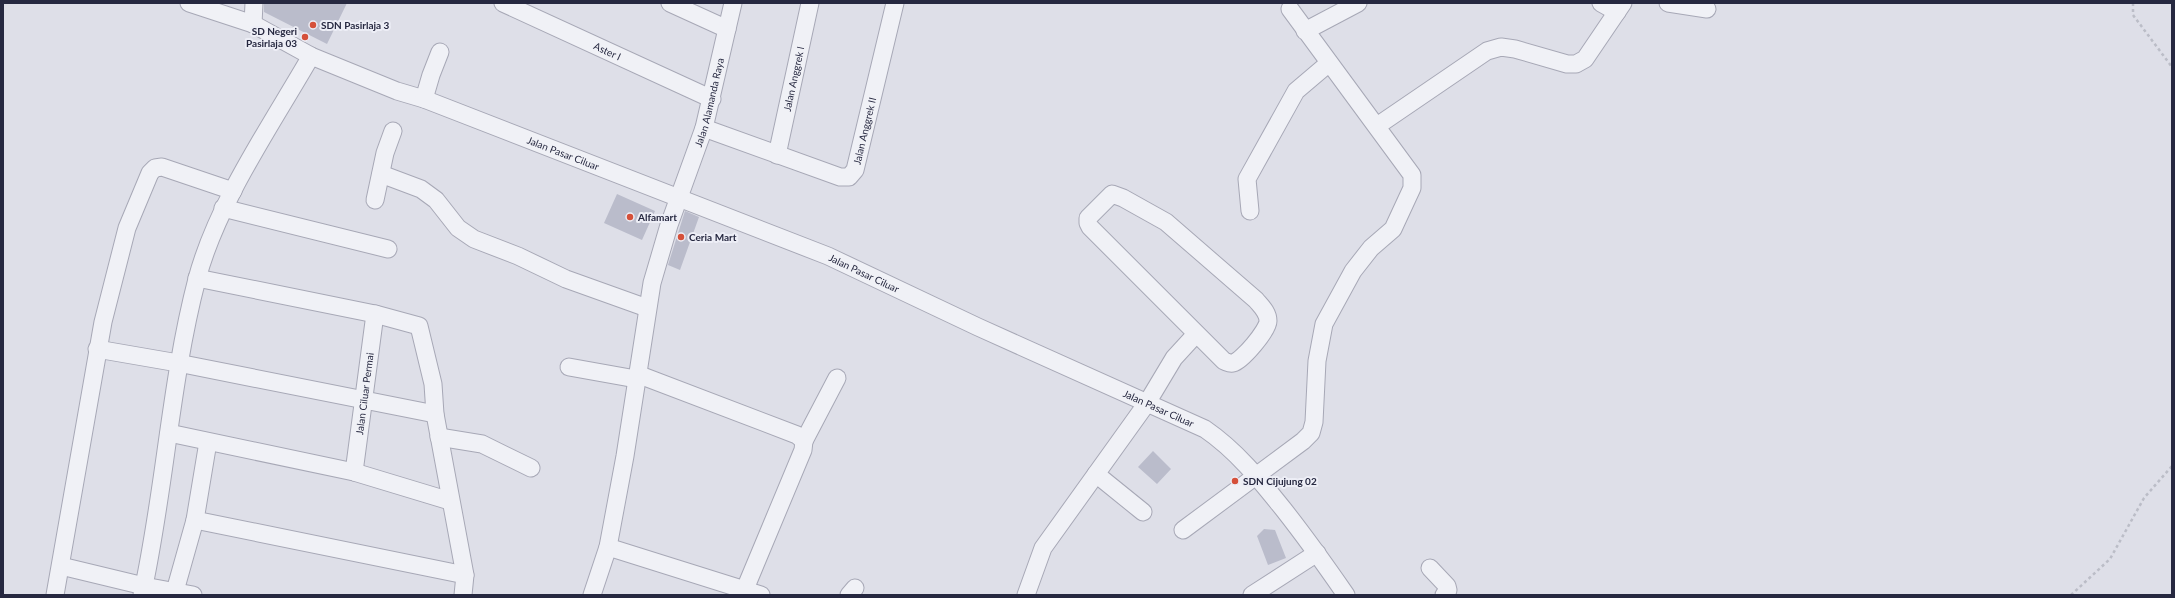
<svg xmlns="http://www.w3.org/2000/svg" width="2175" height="598" font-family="Lato,sans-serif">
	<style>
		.building { fill: #babccb }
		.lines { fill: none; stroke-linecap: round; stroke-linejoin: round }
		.minor-casing { stroke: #a7a8b6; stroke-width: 19 }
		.path { stroke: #bbbdc7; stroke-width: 2.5; stroke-dasharray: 3 3; stroke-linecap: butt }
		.minor { stroke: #f0f1f6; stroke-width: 17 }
		.poi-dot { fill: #d5503a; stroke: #edeef6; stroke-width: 1.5 }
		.labels { text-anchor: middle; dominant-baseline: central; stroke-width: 4; stroke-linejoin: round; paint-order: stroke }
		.poi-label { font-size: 10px; font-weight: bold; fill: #262840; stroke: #edeef6; text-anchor: start }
		.street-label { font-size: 10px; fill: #262840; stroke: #edeef6 }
	</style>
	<rect width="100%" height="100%" fill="#dedfe8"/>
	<path class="building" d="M264,3h83l-20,41 -63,-32z
		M617,194l38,17 -13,29 -38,-17z
		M685,211l14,6 -19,53 -12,-5z
		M1153,451l18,18 -14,15 -19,-17z
		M1264,529l11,1 11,28 -18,7 -11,-29z"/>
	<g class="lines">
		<defs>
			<g id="minor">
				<path id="s1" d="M189,3l64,21 58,32 86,35 27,8 404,157 150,71 227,102c32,22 55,51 79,81 22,28 42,56 62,85"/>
				<path id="s2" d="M503,3l209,96"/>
				<path d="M670,3l57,26"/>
				<path d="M1601,3l16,9"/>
				<path d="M1668,3l39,6"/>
				<path d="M253,24l1,-21"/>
				<path d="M1305,31l53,-28"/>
				<path d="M424,99l7,-24 9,-23"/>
				<path d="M1377,126l110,-75 14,-4 14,2 52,15h9l9,-5 38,-56"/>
				<path id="s3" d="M704,128l136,49h9l6,-7 40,-167"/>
				<path id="s4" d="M777,155l33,-152"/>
				<path d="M381,174l40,15 15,11 22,28 16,11 44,17 48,23 81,29"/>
				<path d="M1112,194l11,4 43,24 90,78c5,6 12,12 12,21 0,9 -26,40 -35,42 -3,1 -6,-1 -9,-2l-134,-134 -2,-4v-5z"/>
				<path d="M375,200l10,-47 8,-22"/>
				<path d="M223,208l165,41"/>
				<path d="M1250,211l-3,-32 49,-88 33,-28"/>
				<path d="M197,278l178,36 44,12 14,58 2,30 30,161 -2,20"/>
				<path d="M97,349l81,14 257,51"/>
				<path d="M569,367l67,12"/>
				<path d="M637,374l160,61 7,6 -1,9 -58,139"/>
				<path d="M169,433l185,39 96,29"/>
				<path d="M439,437l43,7 49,24"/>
				<path d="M804,441l33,-63"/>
				<path id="s5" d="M354,472l21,-158"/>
				<path d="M1096,474l47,38"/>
				<path d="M195,520l270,55"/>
				<path d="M1183,530l120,-89 8,-8 3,-11 3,-61 7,-37 29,-53 18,-23 22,-19 19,-41v-13l-122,-166"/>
				<path d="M608,547l153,48"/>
				<path d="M61,566l83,20 49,9"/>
				<path d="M1430,568l17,18 1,4 -4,5"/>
				<path d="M175,591l20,-71 13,-78"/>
				<path d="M55,595l48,-273 24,-94 23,-55 5,-5 7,-1 71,24"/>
				<path d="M142,595c23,-104 28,-213 55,-316 20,-76 75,-155 114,-223"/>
				<path id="s6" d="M592,595l16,-48 17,-91 27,-173 17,-58 35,-97 29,-125"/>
				<path d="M849,595l6,-7"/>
				<path d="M1026,595l17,-47 104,-145 27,-45 22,-24"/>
				<path d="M1252,595l65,-42"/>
			</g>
		</defs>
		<use href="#minor" class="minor-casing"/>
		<path class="path" d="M2133,3v12l39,52
			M2071,595l39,-36 34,-61 28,-32"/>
		<use href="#minor" class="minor"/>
	</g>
	<g class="poi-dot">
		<circle cx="313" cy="25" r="4"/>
		<circle cx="305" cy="37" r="4"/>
		<circle cx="630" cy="217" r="4"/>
		<circle cx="681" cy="237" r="4"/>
		<circle cx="1235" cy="481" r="4"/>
	</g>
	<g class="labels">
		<g class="poi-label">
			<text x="321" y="25">SDN Pasirlaja 3</text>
			<text x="297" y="31" text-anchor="end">SD Negeri<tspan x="297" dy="12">Pasirlaja 03</tspan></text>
			<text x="638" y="217">Alfamart</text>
			<text x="689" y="237">Ceria Mart</text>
			<text x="1243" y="481">SDN Cijujung 02</text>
		</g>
		<g class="street-label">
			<text stroke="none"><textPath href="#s2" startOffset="115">Aster I</textPath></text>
			<text stroke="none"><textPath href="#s4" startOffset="78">Jalan Anggrek I</textPath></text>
			<text stroke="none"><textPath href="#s6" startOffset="508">Jalan Alamanda Raya</textPath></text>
			<text stroke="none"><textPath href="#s3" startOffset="203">Jalan Anggrek II</textPath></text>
			<text stroke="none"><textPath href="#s1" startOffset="404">Jalan Pasar Ciluar</textPath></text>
			<text stroke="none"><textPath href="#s1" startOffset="728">Jalan Pasar Ciluar</textPath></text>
			<text stroke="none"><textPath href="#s5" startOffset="79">Jalan Ciluar Permai</textPath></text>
			<text stroke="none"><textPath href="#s1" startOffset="1052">Jalan Pasar Ciluar</textPath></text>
		</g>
	</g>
	<rect width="2175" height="598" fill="none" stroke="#262840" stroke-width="8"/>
</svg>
